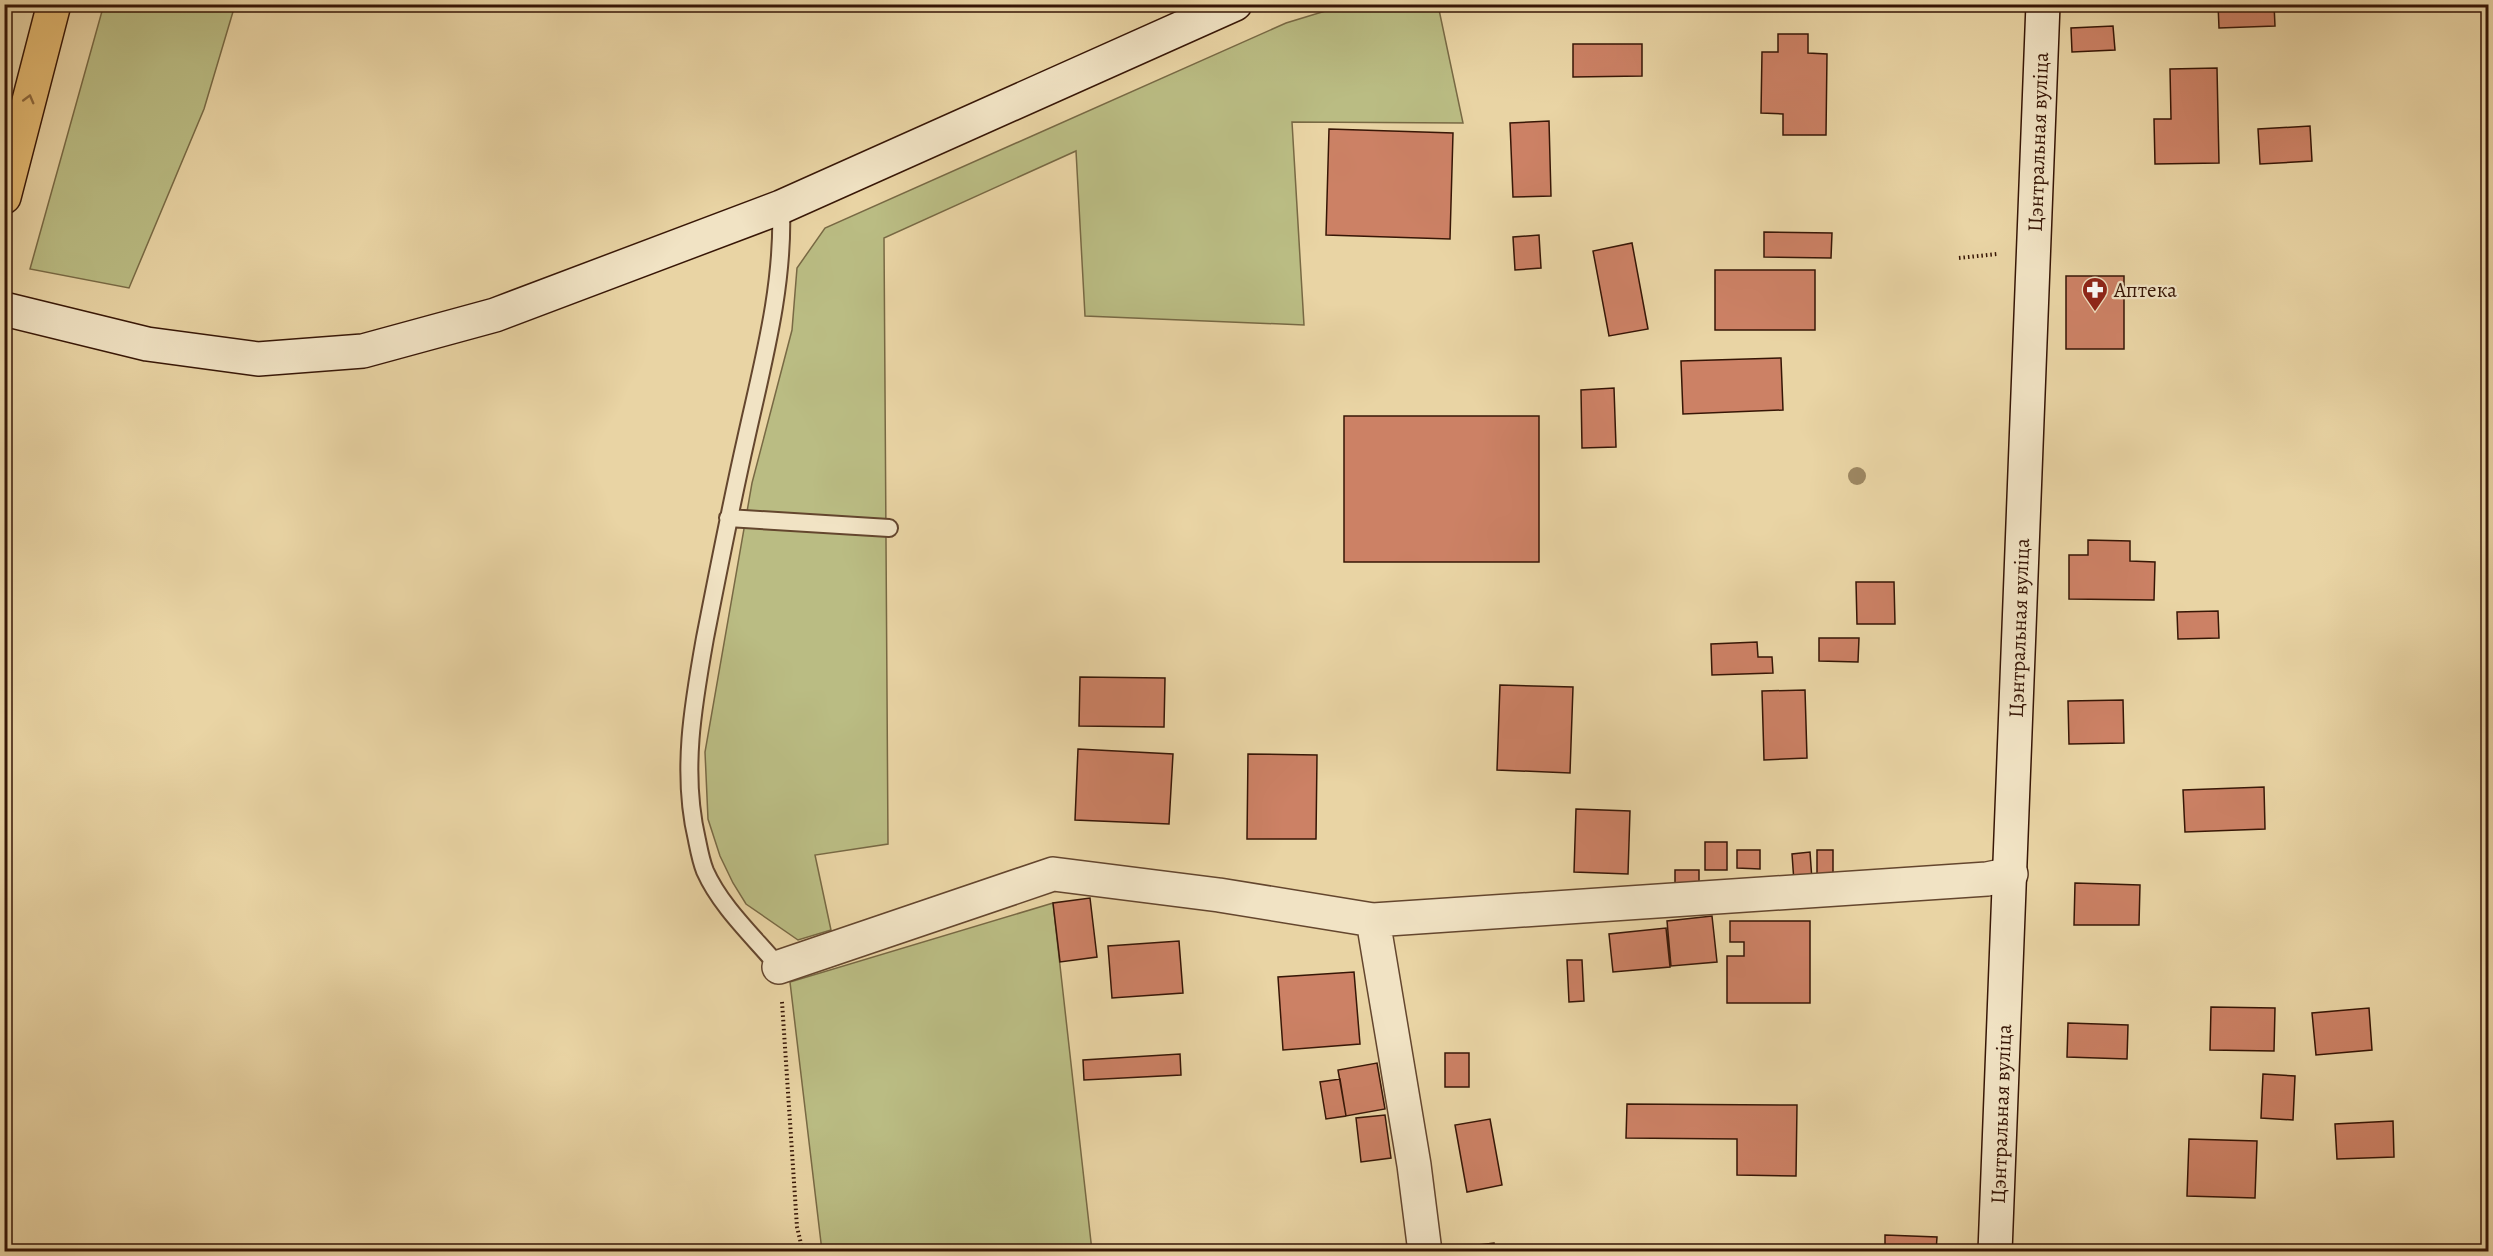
<svg xmlns="http://www.w3.org/2000/svg" width="2493" height="1256" font-family="Alegreya,serif">
	<style>
		.green { fill: #babc83; stroke: #786944; stroke-width: 1.5 }
		.building { fill: #cc8165; stroke: #371606; stroke-width: 1.5 }
		.lines { fill: none; stroke-linecap: round; stroke-linejoin: round }
		.service-casing { stroke: #64462e; stroke-width: 20 }
		.minor-casing { stroke: #64462e; stroke-width: 36 }
		.secondary-casing { stroke: #371606; stroke-width: 36 }
		.trunk-casing { stroke: #371606; stroke-width: 36 }
		.path { stroke: #371606; stroke-width: 4; stroke-dasharray: 1.5 3; stroke-linecap: butt }
		.service { stroke: #f1e3c4; stroke-width: 16 }
		.minor { stroke: #f1e3c4; stroke-width: 33 }
		.secondary { stroke: #f1e3c4; stroke-width: 33 }
		.trunk { stroke: #e4ba72; stroke-width: 33 }
		.tree { fill: #9d8762 }
		.oneway { stroke: #8e683c }
		.labels { text-anchor: middle; dominant-baseline: central; stroke-width: 4.5; stroke-linejoin: round; paint-order: stroke }
		.street-label { font-size: 21px; fill: #371606; stroke: #f1e3c4 }
		.poi-label { font-size: 21px; fill: #371606; stroke: #f1e3c4; text-anchor: start }
	</style>
	<rect width="100%" height="100%" fill="#e9d4a4"/>
	<filter id="stains"><feTurbulence type="fractalNoise" baseFrequency=".00333" numOctaves="4"/><feColorMatrix values="0 0 0 0 .2 0 0 0 0 .09 0 0 0 0 .02 0 0 0 .5 -.17"/></filter>
	<radialGradient id="worn" r=".72"><stop offset=".6" stop-color="#630" stop-opacity="0"/><stop offset="1" stop-color="#630" stop-opacity=".3"/></radialGradient>
	<path class="green" d="M104,4l131,1 -31,104 -75,179 -99,-19z
		M1345,5h93l25,118 -171,-1 12,203 -219,-9 -9,-165 -192,87 4,606 -73,11 16,75 -33,10 -52,-36 -13,-21 -13,-27 -12,-37 -3,-67 47,-269 40,-153 5,-62 28,-40 461,-205z
		M1053,903l39,348h-270l-32,-269z"/>
	<path class="building" d="M2218,4h56l1,22 -56,2z
		M2113,26l2,24 -43,2 -1,-24z
		M1778,34h30v19l19,1 -1,81h-43v-21l-22,-1 1,-61h16z
		M1573,44h69v32l-69,1z
		M2217,68l2,95 -64,1 -1,-45h17l-1,-50z
		M1549,121l2,75 -38,1 -3,-74z
		M2310,126l2,35 -52,3 -2,-35z
		M1329,129l124,4 -3,106 -124,-4z
		M1764,232l68,1 -1,25 -67,-1z
		M1539,235l2,33 -26,2 -2,-33z
		M1632,243l16,86 -39,7 -16,-85z
		M1715,270h100v60h-100z
		M2066,276h58v73h-58z
		M1781,358l2,52 -100,4 -2,-53z
		M1614,388l2,59 -34,1 -1,-58z
		M1344,416h195v146h-195z
		M2088,540l42,1v20l25,1 -1,38 -85,-1v-44h19z
		M1856,582h38l1,42h-38z
		M2218,611l1,27 -41,1 -1,-27z
		M1819,638h40l-1,24 -39,-1z
		M1757,642l1,15h14l1,16 -61,2 -1,-31z
		M1080,677l85,1 -1,49 -85,-1z
		M1500,685l73,2 -3,86 -73,-3z
		M1805,690l2,68 -43,2 -2,-69z
		M2123,700l1,43 -55,1 -1,-43z
		M1078,749l95,5 -4,70 -94,-4z
		M1248,754l69,1 -1,84h-69z
		M2264,787l1,42 -80,3 -2,-42z
		M1576,809l54,2 -2,63 -54,-2z
		M1705,842h22v28h-22z
		M1737,850h23v19l-23,-1z
		M1817,850h16v27h-16z
		M1810,852l2,28 -18,2 -2,-28z
		M1675,870h24v15h-24z
		M2075,883l65,2 -1,40h-65z
		M1090,898l7,59 -37,5 -7,-59z
		M1712,916l5,46 -46,4 -4,-45z
		M1730,921h80v82h-83v-47h17v-14h-14z
		M1666,928l4,39 -57,5 -4,-38z
		M1179,941l4,52 -71,5 -4,-52z
		M1567,960h15l2,41 -15,1z
		M1354,972l6,72 -77,6 -5,-73z
		M2211,1007l64,1 -1,43 -64,-1z
		M2369,1008l3,42 -56,5 -4,-42z
		M2068,1023l60,2 -1,34 -60,-2z
		M1445,1053h24v34h-24z
		M1180,1054l1,21 -97,5 -1,-20z
		M1377,1063l8,46 -39,7 -8,-46z
		M2263,1074l32,2 -2,44 -32,-2z
		M1340,1079l6,37 -20,3 -6,-37z
		M1627,1104l170,1 -1,71 -59,-1v-36l-111,-1z
		M1385,1115l6,43 -30,4 -5,-44z
		M1490,1119l12,66 -35,7 -12,-67z
		M2393,1121l1,36 -57,2 -2,-35z
		M2189,1139l68,2 -2,57 -68,-2z
		M1885,1235l52,2 -1,15h-51z
		M1494,1243l1,9h-33l-1,-5z"/>
	<g class="lines">
		<defs>
			<path id="service" d="M728,518l161,10
				M779,967c-25,-30 -58,-60 -74,-96 -4,-10 -6,-21 -8,-31 -16,-67 -4,-135 8,-202 13,-66 26,-133 41,-199 17,-77 38,-153 35,-232"/>
			<path id="minor" d="M1373,920l41,245 11,87
				M779,967l274,-93 166,21 154,25 614,-41 24,-5"/>
			<path id="secondary" d="M4,309l143,35 111,15 105,-8 132,-36 286,-108 454,-203
				M1995,1252l48,-1248"/>
			<path id="trunk" d="M4,197l50,-193"/>
		</defs>
		<use href="#service" class="service-casing"/>
		<use href="#minor" class="minor-casing"/>
		<use href="#secondary" class="secondary-casing"/>
		<use href="#trunk" class="trunk-casing"/>
		<path class="path" d="M1959,258l38,-4
			M782,1002l15,225 6,25"/>
		<use href="#service" class="service"/>
		<use href="#minor" class="minor"/>
		<use href="#secondary" class="secondary"/>
		<use href="#trunk" class="trunk"/>
	</g>
	<circle class="tree" cx="1857" cy="476" r="9"/>
	<defs><path id="oneway-chevron" d="M-2-3.5L2.5 0L-2 3.5" fill="none" stroke-width="1.6" stroke-linecap="round" stroke-linejoin="round" transform="scale(1.5)"/></defs>
	<use class="oneway" href="#oneway-chevron" transform="translate(29 99) rotate(-75)"/>
	<defs>
		<symbol id="pharmacy-pin" viewBox="-11 -11 22 30"><path d="M0 17L-7.5 6A9.5 9.5 0 1 1 7.5 6Z" fill="#8f2418" stroke="#f1e3c4"/><path d="M-2-6h4v4h4v4h-4v4h-4v-4h-4v-4h4Z" fill="#fff"/></symbol>
	</defs>
	<g fill-rule="evenodd">
		<use href="#pharmacy-pin" x="2080" y="275" width="30" height="40"/>
	</g>
	<g class="labels">
		<g class="street-label">
			<text transform="translate(2038 142) rotate(-88)">Цэнтральная вуліца</text>
			<text transform="translate(2019 628) rotate(-88)">Цэнтральная вуліца</text>
			<text transform="translate(2001 1114) rotate(-88)">Цэнтральная вуліца</text>
		</g>
		<g class="poi-label">
			<text x="2114" y="290">Аптека</text>
		</g>
	</g>
	<rect width="2493" height="1256" fill="none" stroke="#e9d4a4" stroke-width="24"/>
	<rect x="6" y="6" width="2481" height="1244" fill="none" stroke="#371606" stroke-width="3"/>
	<rect x="12" y="12" width="2469" height="1232" fill="none" stroke="#371606" stroke-width="1.5"/>
	<rect width="100%" height="100%" filter="url(#stains)"/>
	<rect width="100%" height="100%" fill="url(#worn)"/>
</svg>
